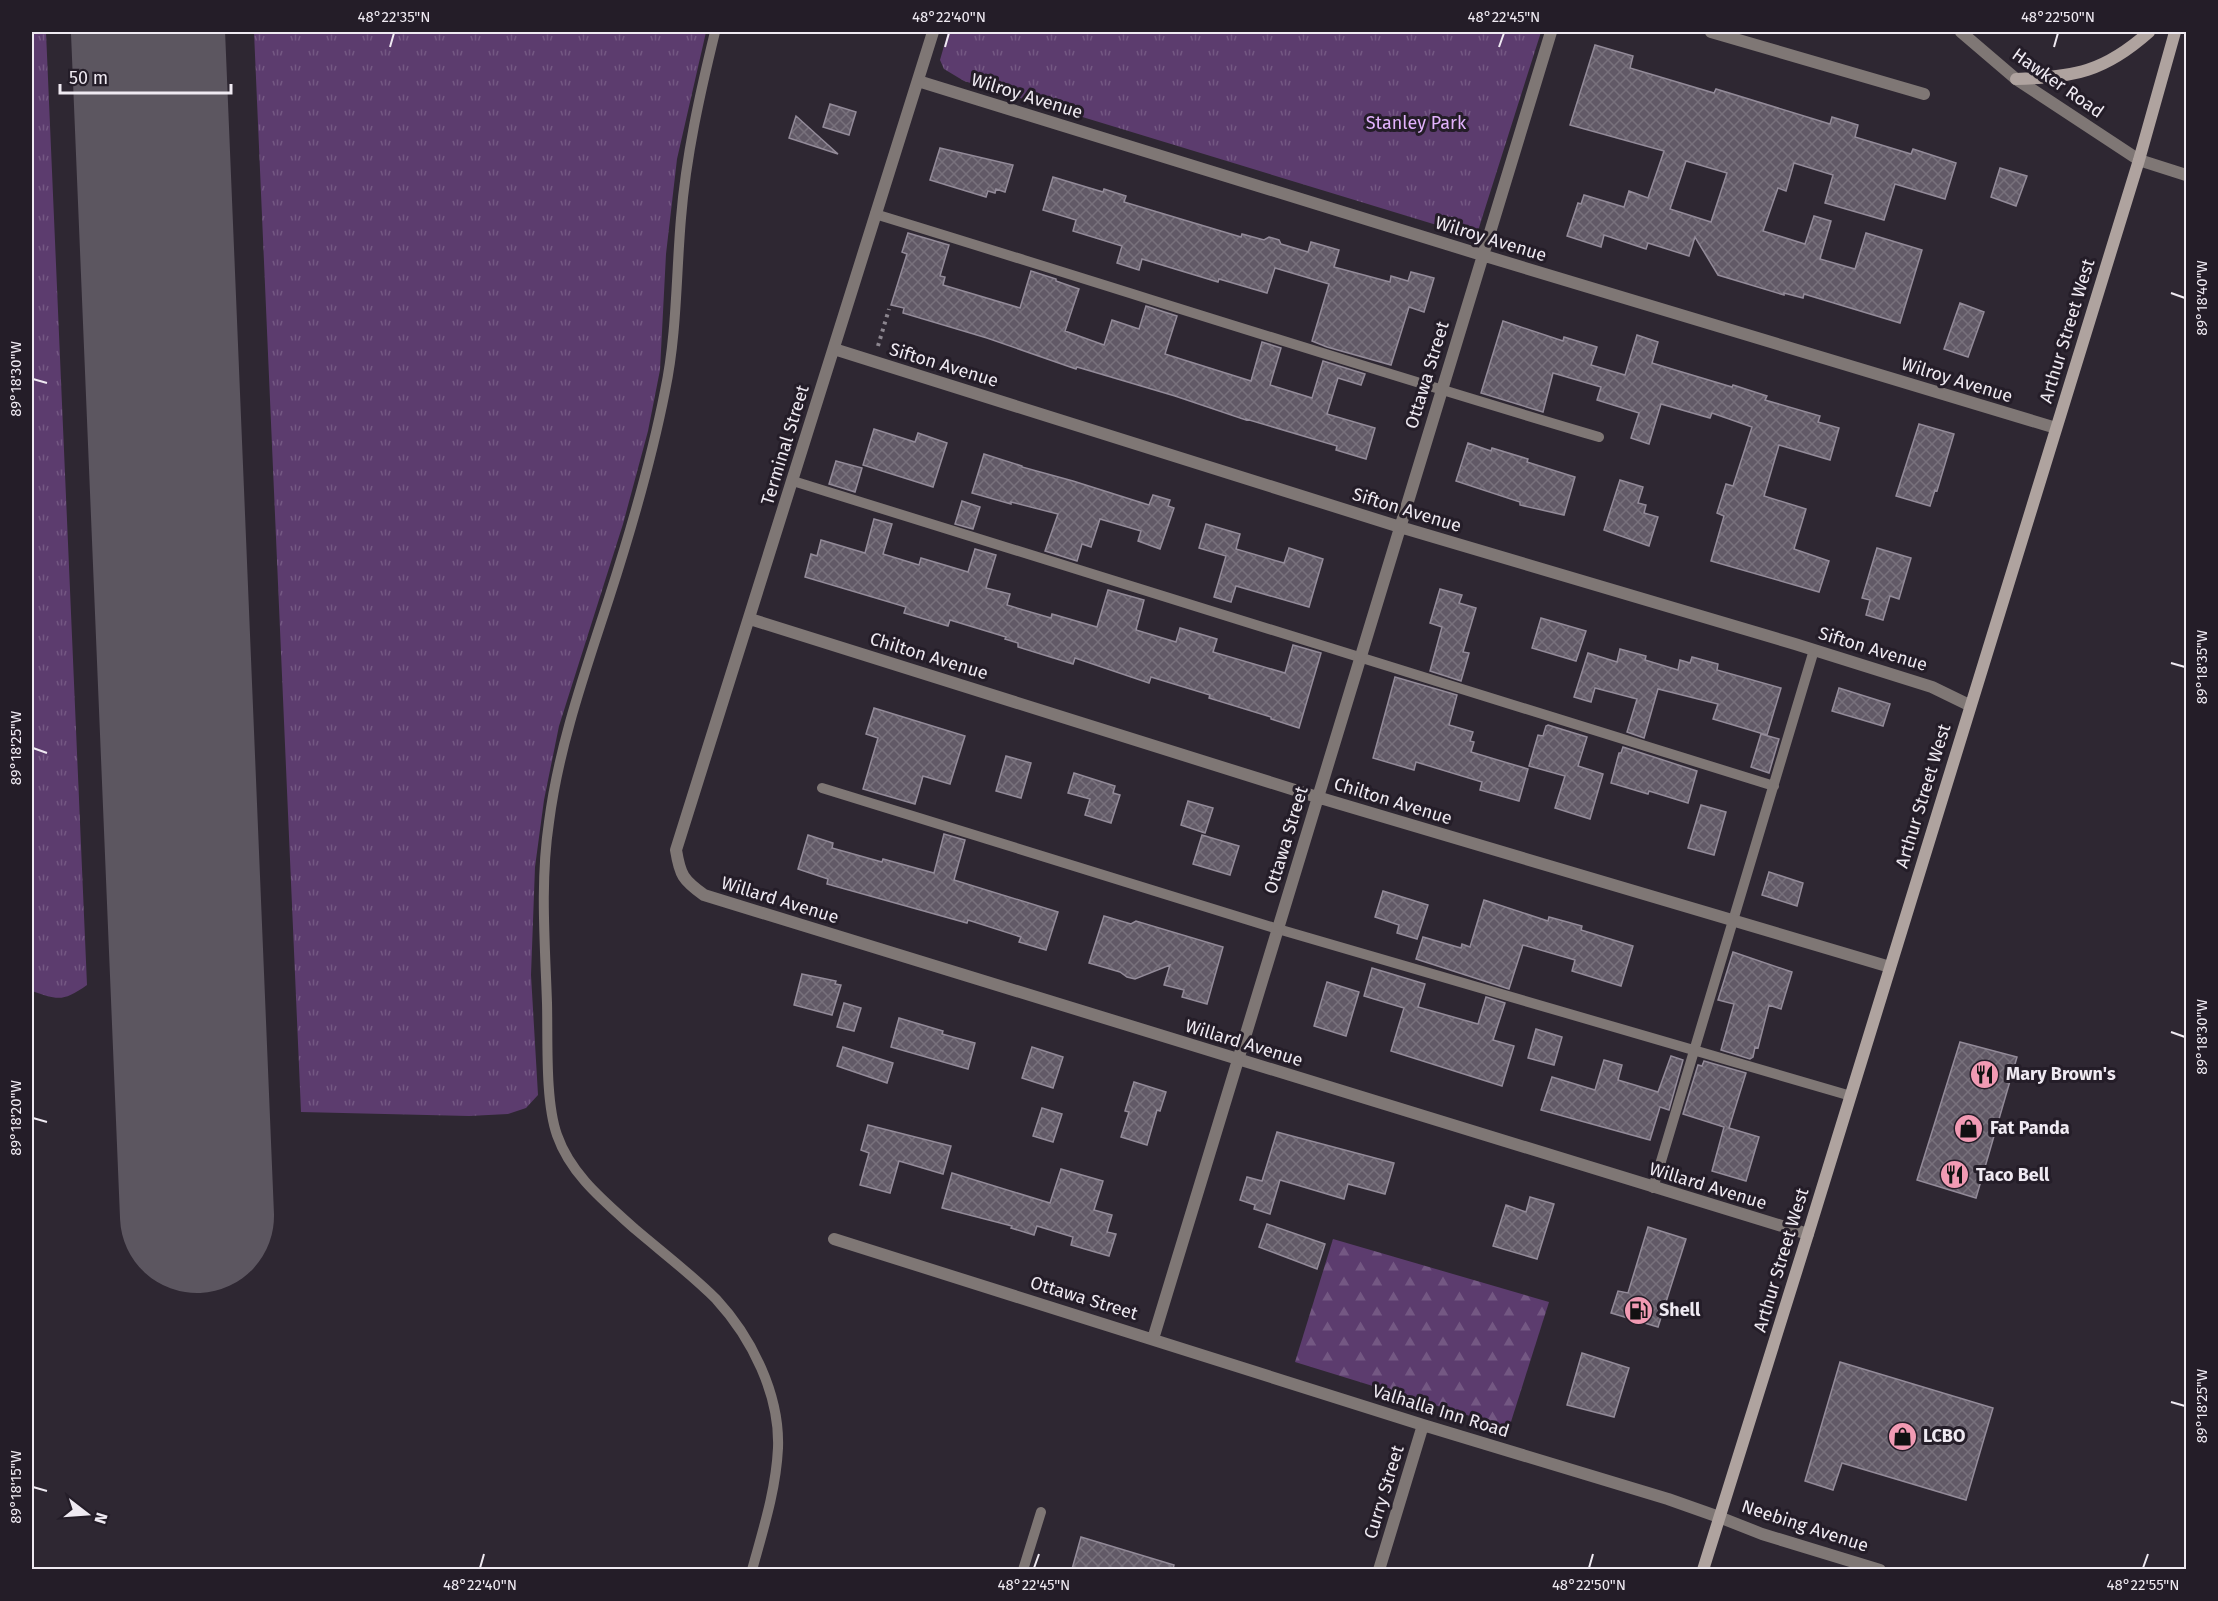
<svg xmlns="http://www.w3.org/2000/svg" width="2218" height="1601" font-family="'Fira Sans',sans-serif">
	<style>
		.grass { fill: url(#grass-tufts) }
		.forest { fill: url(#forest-firs) }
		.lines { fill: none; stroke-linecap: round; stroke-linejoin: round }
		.runway { stroke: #5c5660; stroke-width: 154 }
		.building { fill: url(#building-cross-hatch); stroke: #938b99; stroke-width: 1.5; fill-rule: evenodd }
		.path { stroke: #8c868f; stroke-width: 4; stroke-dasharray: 3 4.5; stroke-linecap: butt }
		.service { stroke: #7f7775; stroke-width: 10 }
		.minor { stroke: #7f7775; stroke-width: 12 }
		.tertiary { stroke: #7f7775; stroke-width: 12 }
		.secondary { stroke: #afa39f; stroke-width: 12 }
		.ticks { fill: none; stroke: #efeaf2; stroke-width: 2 }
		.labels { text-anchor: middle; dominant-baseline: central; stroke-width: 6; stroke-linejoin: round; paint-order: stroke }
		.street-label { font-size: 18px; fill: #efeaf2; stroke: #241d28 }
		.park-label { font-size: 18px; fill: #e3b3fe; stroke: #241d28 }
		.poi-label { font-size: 18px; font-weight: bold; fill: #efeaf2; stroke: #241d28; text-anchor: start }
		.neatline { fill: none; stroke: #efeaf2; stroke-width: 2 }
		.ticks-label { font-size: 15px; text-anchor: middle; fill: #efeaf2 }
	</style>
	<defs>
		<pattern id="grass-tufts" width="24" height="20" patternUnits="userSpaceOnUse" patternTransform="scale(1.5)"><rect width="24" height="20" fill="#5c3c6e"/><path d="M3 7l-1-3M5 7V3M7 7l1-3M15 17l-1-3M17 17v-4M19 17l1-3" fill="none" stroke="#745883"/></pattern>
		<pattern id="forest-firs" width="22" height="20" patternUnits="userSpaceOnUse" patternTransform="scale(1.5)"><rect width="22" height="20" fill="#5c3c6e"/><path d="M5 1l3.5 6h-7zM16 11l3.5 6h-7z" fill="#745883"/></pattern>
		<pattern id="building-cross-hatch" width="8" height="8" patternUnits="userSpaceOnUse" patternTransform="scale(1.5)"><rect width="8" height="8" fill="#615966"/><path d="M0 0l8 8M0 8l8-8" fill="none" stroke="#78717c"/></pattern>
	</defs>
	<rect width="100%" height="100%" fill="#2e2732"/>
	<path class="grass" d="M32,32h14l41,953c-24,17 -29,15 -55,6z
		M254,32h452l-29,127 -11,95 -6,116 -12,61 -25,93 -64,202 -15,74 -9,67 -4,108 7,120 -12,13 -18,6 -39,2 -168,-4z
		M948,32h593l-65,205 -512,-156 -20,-12 -4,-9z"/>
	<path class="forest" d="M1333,1239l216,63 -40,126 -214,-66z"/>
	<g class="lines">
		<path class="runway" d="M148,32l49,1184"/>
	</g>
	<path class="building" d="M1595,45l38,11 -3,12 84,25 2,-4 114,35 2,-7 26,8 -3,12 56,17 2,-5 43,14 -11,36 -50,-15 -11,36 -59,-17 8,-28 -39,-12 -8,28 -8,-3 -15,43 42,13 9,-28 17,5 -11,38 35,10 11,-36 56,17 -22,73 -96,-29 -1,4 -19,-5v2l-66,-20 -23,-38 -6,19 -41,-13 -2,6 -42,-14 -3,12 -34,-11 11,-33 3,1 3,-9 40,12 5,-16 19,7 16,-47 -94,-26zM1686,161l41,12 -16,49 -41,-13z
		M830,104l26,8 -7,23 -26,-8z
		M796,116l42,38 -49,-16z
		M940,148l73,17 -8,27 -9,-3 -1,4 -7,-2 -2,6 -56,-17z
		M2000,168l27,8 -11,30 -25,-9z
		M1053,177l50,15 1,-3 22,7 -2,6 117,35 1,-3 22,6 5,-3 10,3 2,4 27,8 3,-10 28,8 -5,17 56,15 1,-6 17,5 3,-9 23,6 -10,34 -15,-5 -18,58 -64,-18 -15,-6 17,-57 -54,-16 -8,25 -48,-14 -1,3 -76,-23 -3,11 -22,-7 5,-17 -49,-15 3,-11 -33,-10z
		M908,233l41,12 -9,31 5,1 -2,8 77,23 11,-37 25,8v2l23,8 -14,42 39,14 8,-25 27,9 7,-23 31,10 -12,38 86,27 11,-39 19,6 -11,37 42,13 11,-37 42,13 -4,11 -23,-7 -11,36 48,14 -9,31 -30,-9 1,-4 -91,-27v1l-71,-24 -98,-29 -1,2 -89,-31 -84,-25 1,-5 -13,-3 16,-51 -5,-2z
		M1960,303l24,9 -16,45 -24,-8z
		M1503,321l60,20 1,-4 33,10 -6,18 34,10 12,-40 21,7 -6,21 80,24 1,-2 34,11 -2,4 55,16 -2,6 21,6 -9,32 -51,-15 -15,51 42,13 -12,40 35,12 -10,31 -108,-31 13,-45 -7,-3 9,-29 7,2 19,-59 -40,-14 -2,5 -49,-14 -12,40 -18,-6 8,-25 -42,-13 4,-13 -48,-14 -10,39 -62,-19z
		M1919,424l35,10 -17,57 -2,-1 -5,16 -34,-10z
		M874,429l41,13 3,-9 29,10 -14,44 -70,-22z
		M1468,443l23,8 1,-3 36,11 -1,3 48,15 -11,38 -44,-10v-3l-64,-21z
		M984,454l38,12v1l51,14 76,24 4,-10 17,5 -2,6 6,2 -14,41 -22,-8 3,-10 -41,-12 -9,28 -9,-3 -5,17 -32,-10 13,-37 -47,-12v2l-39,-11z
		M836,461l26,7 -7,24 -26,-8z
		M1620,480l23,7 -5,16 8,2 -2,8 14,4 -9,29 -45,-16z
		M962,501l18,6 -7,22 -18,-5z
		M874,519l18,5 -9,30 36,11 2,-7 47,14 7,-23 21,6 -10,33 24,6 -3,11 44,13 1,-4 45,13 11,-37 36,10 -8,30 40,12 4,-14 37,11 -4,13 72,21 8,-28 28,8 -22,75 -28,-9v-2l-62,-19 1,-3 -59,-18 -2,6 -74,-25 -2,6 -55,-17v-4l-13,-4 1,-2 -56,-17 -2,6 -44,-13 2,-6 -101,-30 6,-23 6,2 4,-16 44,13z
		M1206,524l34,10 -4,15 48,14 5,-15 34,11 -14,48 -73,-21 -5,16 -17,-5 12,-41 -27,-8z
		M1877,548l34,10 -12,41 -9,-3 -7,24 -17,-5 4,-15 -8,-2z
		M1440,589l22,6 -3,8 17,5 -13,44 6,1 -8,28 -31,-10 12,-44 -12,-4z
		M1541,618l45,13 -10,30 -44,-13z
		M1620,649l26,7 -1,4 33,10 2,-10 10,3 2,-6 26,7 -1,6 64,18 -14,47 -54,-16 5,-15 -60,-15 -14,49 -17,-6 10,-33 -42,-11 -4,14 -17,-5 14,-44 29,9z
		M1395,677l62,18 -8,30 24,7 -3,9 4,1 -3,10 57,17 -9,32 -39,-11 2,-8 -66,-20 -2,8 -41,-12z
		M1839,688l51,16 -7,22 -51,-15z
		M874,708l91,28 -15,48 -27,-8 -8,28 -52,-15 15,-51 -12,-4z
		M1548,725l39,12 -9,29 25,8 -13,45 -35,-11 10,-32 -36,-10 9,-31 5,1 3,-10z
		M1761,734l18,5 -10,34 -18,-6z
		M1623,747l74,24 -9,32 -39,-12 -1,3 -37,-11 8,-30h2z
		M1006,756l25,7 -10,35 -25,-7z
		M1074,773l41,13 -2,7 7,2 -9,28 -26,-8 5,-16 -22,-6z
		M1188,801l25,7 -8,25 -24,-8z
		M1701,805l25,7 -12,43 -26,-7z
		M944,834l21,6 -11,40 104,32 -12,38 -27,-8 2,-5 -53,-17 -1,3 -140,-39 1,-5 -30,-10 10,-34 25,8 -1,5 50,14 1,-3 51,14z
		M1202,835l37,11 -9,29 -37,-11z
		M1769,872l34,11 -6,23 -35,-11z
		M1383,891l45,14 -11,34 -20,-6 2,-8 -24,-8z
		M1484,900l64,21 1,-4 33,9 -1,4 52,16 -12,40 -49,-15 3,-11 -52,-15 -14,44 -93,-30 7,-22 38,11 1,-4 8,3z
		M1104,916l27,8 5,-3 87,26 -16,57 -25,-7 2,-7 -20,-5 6,-20 -35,14 -8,-2 -7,-5 -31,-9z
		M1733,952l59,20 -11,37 -12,-4 -11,43 -3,-1 -2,10 -3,2 -29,-9 13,-46 -16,-4z
		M1372,968l53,16 -7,23 60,17 8,-27 19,6 -12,37 21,6 -12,40 -111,-35 13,-43 -40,-12z
		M802,974l34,7 -1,3 6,1 -9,30 -38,-10z
		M1327,982l32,10 -13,44 -32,-10z
		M844,1003l17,5 -7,23 -17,-4z
		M899,1018l44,13 -1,3 33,9 -7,26 -77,-22z
		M1536,1029l26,8 -8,28 -26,-7z
		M1960,1042l57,15 -41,141 -59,-18z
		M843,1047l50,16 -6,20 -50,-17z
		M1032,1047l31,10 -10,31 -31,-10z
		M1671,1056l12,4 -14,50 -9,-3 -10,33 -109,-30 11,-33 43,13 9,-30 18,5 -4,15 40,12z
		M1704,1061l42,12 -17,55 30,9 -13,44 -34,-10 12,-44 -41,-13 15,-49 4,1z
		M1134,1082l32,10 -6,19 -3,-1 -10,35 -26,-8 8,-25 -4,-1z
		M1042,1108l20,6 -9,28 -20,-6z
		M868,1125l83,21 -8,28 -44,-13 -9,32 -30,-8 9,-32 -8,-3z
		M1277,1132l117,31 -9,31 -37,-10 -4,15 -64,-19 -10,34 -16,-5 1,-4 -15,-5 7,-23 15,4z
		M1061,1169l42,12 -9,29 18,5 -5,17 9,2 -7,22 -38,-11 2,-8 -36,-11 -3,9 -23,-7 1,-2 -70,-18 10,-35 98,30z
		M1530,1197l24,7 -17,55 -44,-13 13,-41 20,7z
		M1267,1224l58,20 -8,25 -58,-22z
		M1648,1227l38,12 -28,88 -47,-14 7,-22 10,2z
		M1582,1353l47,15 -15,49 -47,-12z
		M1840,1362l153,46 -27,92 -124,-37 -9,27 -28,-9z
		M1081,1537l93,28 -1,4h-101z"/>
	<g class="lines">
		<path class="path" d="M878,346l11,-37"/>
		<path class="service" d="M715,32c-15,61 -29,124 -34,186 -5,58 -4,116 -16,173 -14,71 -34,139 -56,207 -24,74 -50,147 -60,224 -9,60 -4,121 -2,181 1,37 -2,98 10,132 14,40 47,66 78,94 27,23 56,45 81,70 36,39 64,96 62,149 -2,42 -15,82 -26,122
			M875,214c242,74 482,152 724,223
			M793,481l981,305
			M822,788l456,141 573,167
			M1653,1188l161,-538
			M1023,1570l18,-58"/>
		<path class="minor" d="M933,32l-257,818c4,25 7,30 28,45l1104,339
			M1711,32l213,62
			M1961,32l55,47 123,81
			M918,81l564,174 574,173
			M834,349l566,178 395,117 137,43 37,18
			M750,619l567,178 573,170
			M834,1239l589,186 245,74 51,18 43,17 118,36
			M1153,1339l398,-1307
			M1379,1570l44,-145"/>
		<path class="tertiary" d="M2139,160l47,15"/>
		<path class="secondary" d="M2016,79c59,-2 88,-7 133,-47
			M1703,1570l105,-336 331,-1074 36,-128"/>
	</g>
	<path class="ticks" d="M390,47l4,-14M945,47l4,-14M1499,47l5,-14M2054,47l4,-14M2171,293l14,5M33,379l14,4M2171,663l14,4M33,748l14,5M2171,1032l14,5M33,1118l14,4M2171,1402l14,4M33,1487l14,4M480,1568l4,-14M1034,1568l5,-14M1589,1568l4,-14M2143,1568l5,-14"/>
	<defs>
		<symbol id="restaurant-disc" viewBox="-11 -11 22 22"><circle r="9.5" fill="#f19ab3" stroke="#241d28"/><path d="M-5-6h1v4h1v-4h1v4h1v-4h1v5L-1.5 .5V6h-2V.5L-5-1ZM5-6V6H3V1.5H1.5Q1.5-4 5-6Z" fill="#111"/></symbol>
		<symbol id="shop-disc" viewBox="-11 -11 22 22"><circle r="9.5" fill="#f19ab3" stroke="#241d28"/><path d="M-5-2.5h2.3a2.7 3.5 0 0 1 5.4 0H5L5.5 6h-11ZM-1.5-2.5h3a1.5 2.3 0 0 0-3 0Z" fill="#111"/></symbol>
		<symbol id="fuel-disc" viewBox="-11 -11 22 22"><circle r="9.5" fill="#f19ab3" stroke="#241d28"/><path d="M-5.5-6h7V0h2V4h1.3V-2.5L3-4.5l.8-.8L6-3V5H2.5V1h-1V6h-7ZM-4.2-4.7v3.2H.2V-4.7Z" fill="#111"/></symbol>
	</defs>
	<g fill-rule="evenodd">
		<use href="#restaurant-disc" x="1968" y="1058" width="33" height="33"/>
		<use href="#shop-disc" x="1952" y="1112" width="33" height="33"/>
		<use href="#restaurant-disc" x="1938" y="1158" width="33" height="33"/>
		<use href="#fuel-disc" x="1622" y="1294" width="33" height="33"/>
		<use href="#shop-disc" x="1886" y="1420" width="33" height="33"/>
	</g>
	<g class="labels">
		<g class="street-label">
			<text transform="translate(2058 83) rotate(35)">Hawker Road</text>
			<text transform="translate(1027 96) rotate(17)">Wilroy Avenue</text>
			<text transform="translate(1491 239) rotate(17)">Wilroy Avenue</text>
			<text transform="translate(2067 331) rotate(-73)">Arthur Street West</text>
			<text transform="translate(944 365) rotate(17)">Sifton Avenue</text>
			<text transform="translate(1427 375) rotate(-73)">Ottawa Street</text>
			<text transform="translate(1957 380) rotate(17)">Wilroy Avenue</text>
			<text transform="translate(785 445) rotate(-73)">Terminal Street</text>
			<text transform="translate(1407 510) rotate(17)">Sifton Avenue</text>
			<text transform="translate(1873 649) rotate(17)">Sifton Avenue</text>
			<text transform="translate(929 656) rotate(17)">Chilton Avenue</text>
			<text transform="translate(1923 796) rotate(-73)">Arthur Street West</text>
			<text transform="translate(1393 801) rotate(17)">Chilton Avenue</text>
			<text transform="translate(1286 840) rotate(-73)">Ottawa Street</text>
			<text transform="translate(780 900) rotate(17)">Willard Avenue</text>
			<text transform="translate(1244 1043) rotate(17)">Willard Avenue</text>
			<text transform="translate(1708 1186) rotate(17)">Willard Avenue</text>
			<text transform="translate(1781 1260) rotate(-73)">Arthur Street West</text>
			<text transform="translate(1084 1298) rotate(17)">Ottawa Street</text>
			<text transform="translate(1441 1411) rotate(17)">Valhalla Inn Road</text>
			<text transform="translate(1384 1492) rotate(-73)">Curry Street</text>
			<text transform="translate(1805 1526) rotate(18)">Neebing Avenue</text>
		</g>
		<g class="park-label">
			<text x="1416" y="123">Stanley Park</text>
		</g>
		<g class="poi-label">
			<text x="2006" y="1074">Mary Brown's</text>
			<text x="1990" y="1128">Fat Panda</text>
			<text x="1976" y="1175">Taco Bell</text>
			<text x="1659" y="1310">Shell</text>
			<text x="1923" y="1436">LCBO</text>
		</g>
	</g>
	<rect width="2218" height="1601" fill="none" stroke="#241d28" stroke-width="66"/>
	<g transform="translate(87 1514) rotate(107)" stroke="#241d28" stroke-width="4.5" paint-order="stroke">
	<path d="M0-4.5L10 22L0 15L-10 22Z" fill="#efeaf2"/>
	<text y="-9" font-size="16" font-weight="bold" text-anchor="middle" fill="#efeaf2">N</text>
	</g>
	<path d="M60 84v9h171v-9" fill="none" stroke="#efeaf2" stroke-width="3"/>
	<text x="69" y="84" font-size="18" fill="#efeaf2" stroke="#241d28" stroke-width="4.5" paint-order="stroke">50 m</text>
	<rect x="33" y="33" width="2152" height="1535" class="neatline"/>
	<g class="ticks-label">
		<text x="394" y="22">48°22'35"N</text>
		<text x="949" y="22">48°22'40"N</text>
		<text x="1504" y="22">48°22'45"N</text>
		<text x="2058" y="22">48°22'50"N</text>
		<text transform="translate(2202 298) rotate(-90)" y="5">89°18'40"W</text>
		<text transform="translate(16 379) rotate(-90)" y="5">89°18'30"W</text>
		<text transform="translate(2202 667) rotate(-90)" y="5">89°18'35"W</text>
		<text transform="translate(16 748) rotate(-90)" y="5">89°18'25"W</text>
		<text transform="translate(2202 1037) rotate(-90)" y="5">89°18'30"W</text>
		<text transform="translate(16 1118) rotate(-90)" y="5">89°18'20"W</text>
		<text transform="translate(2202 1406) rotate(-90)" y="5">89°18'25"W</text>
		<text transform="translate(16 1487) rotate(-90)" y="5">89°18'15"W</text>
		<text x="480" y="1590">48°22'40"N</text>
		<text x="1034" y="1590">48°22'45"N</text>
		<text x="1589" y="1590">48°22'50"N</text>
		<text x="2143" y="1590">48°22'55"N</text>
	</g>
</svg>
